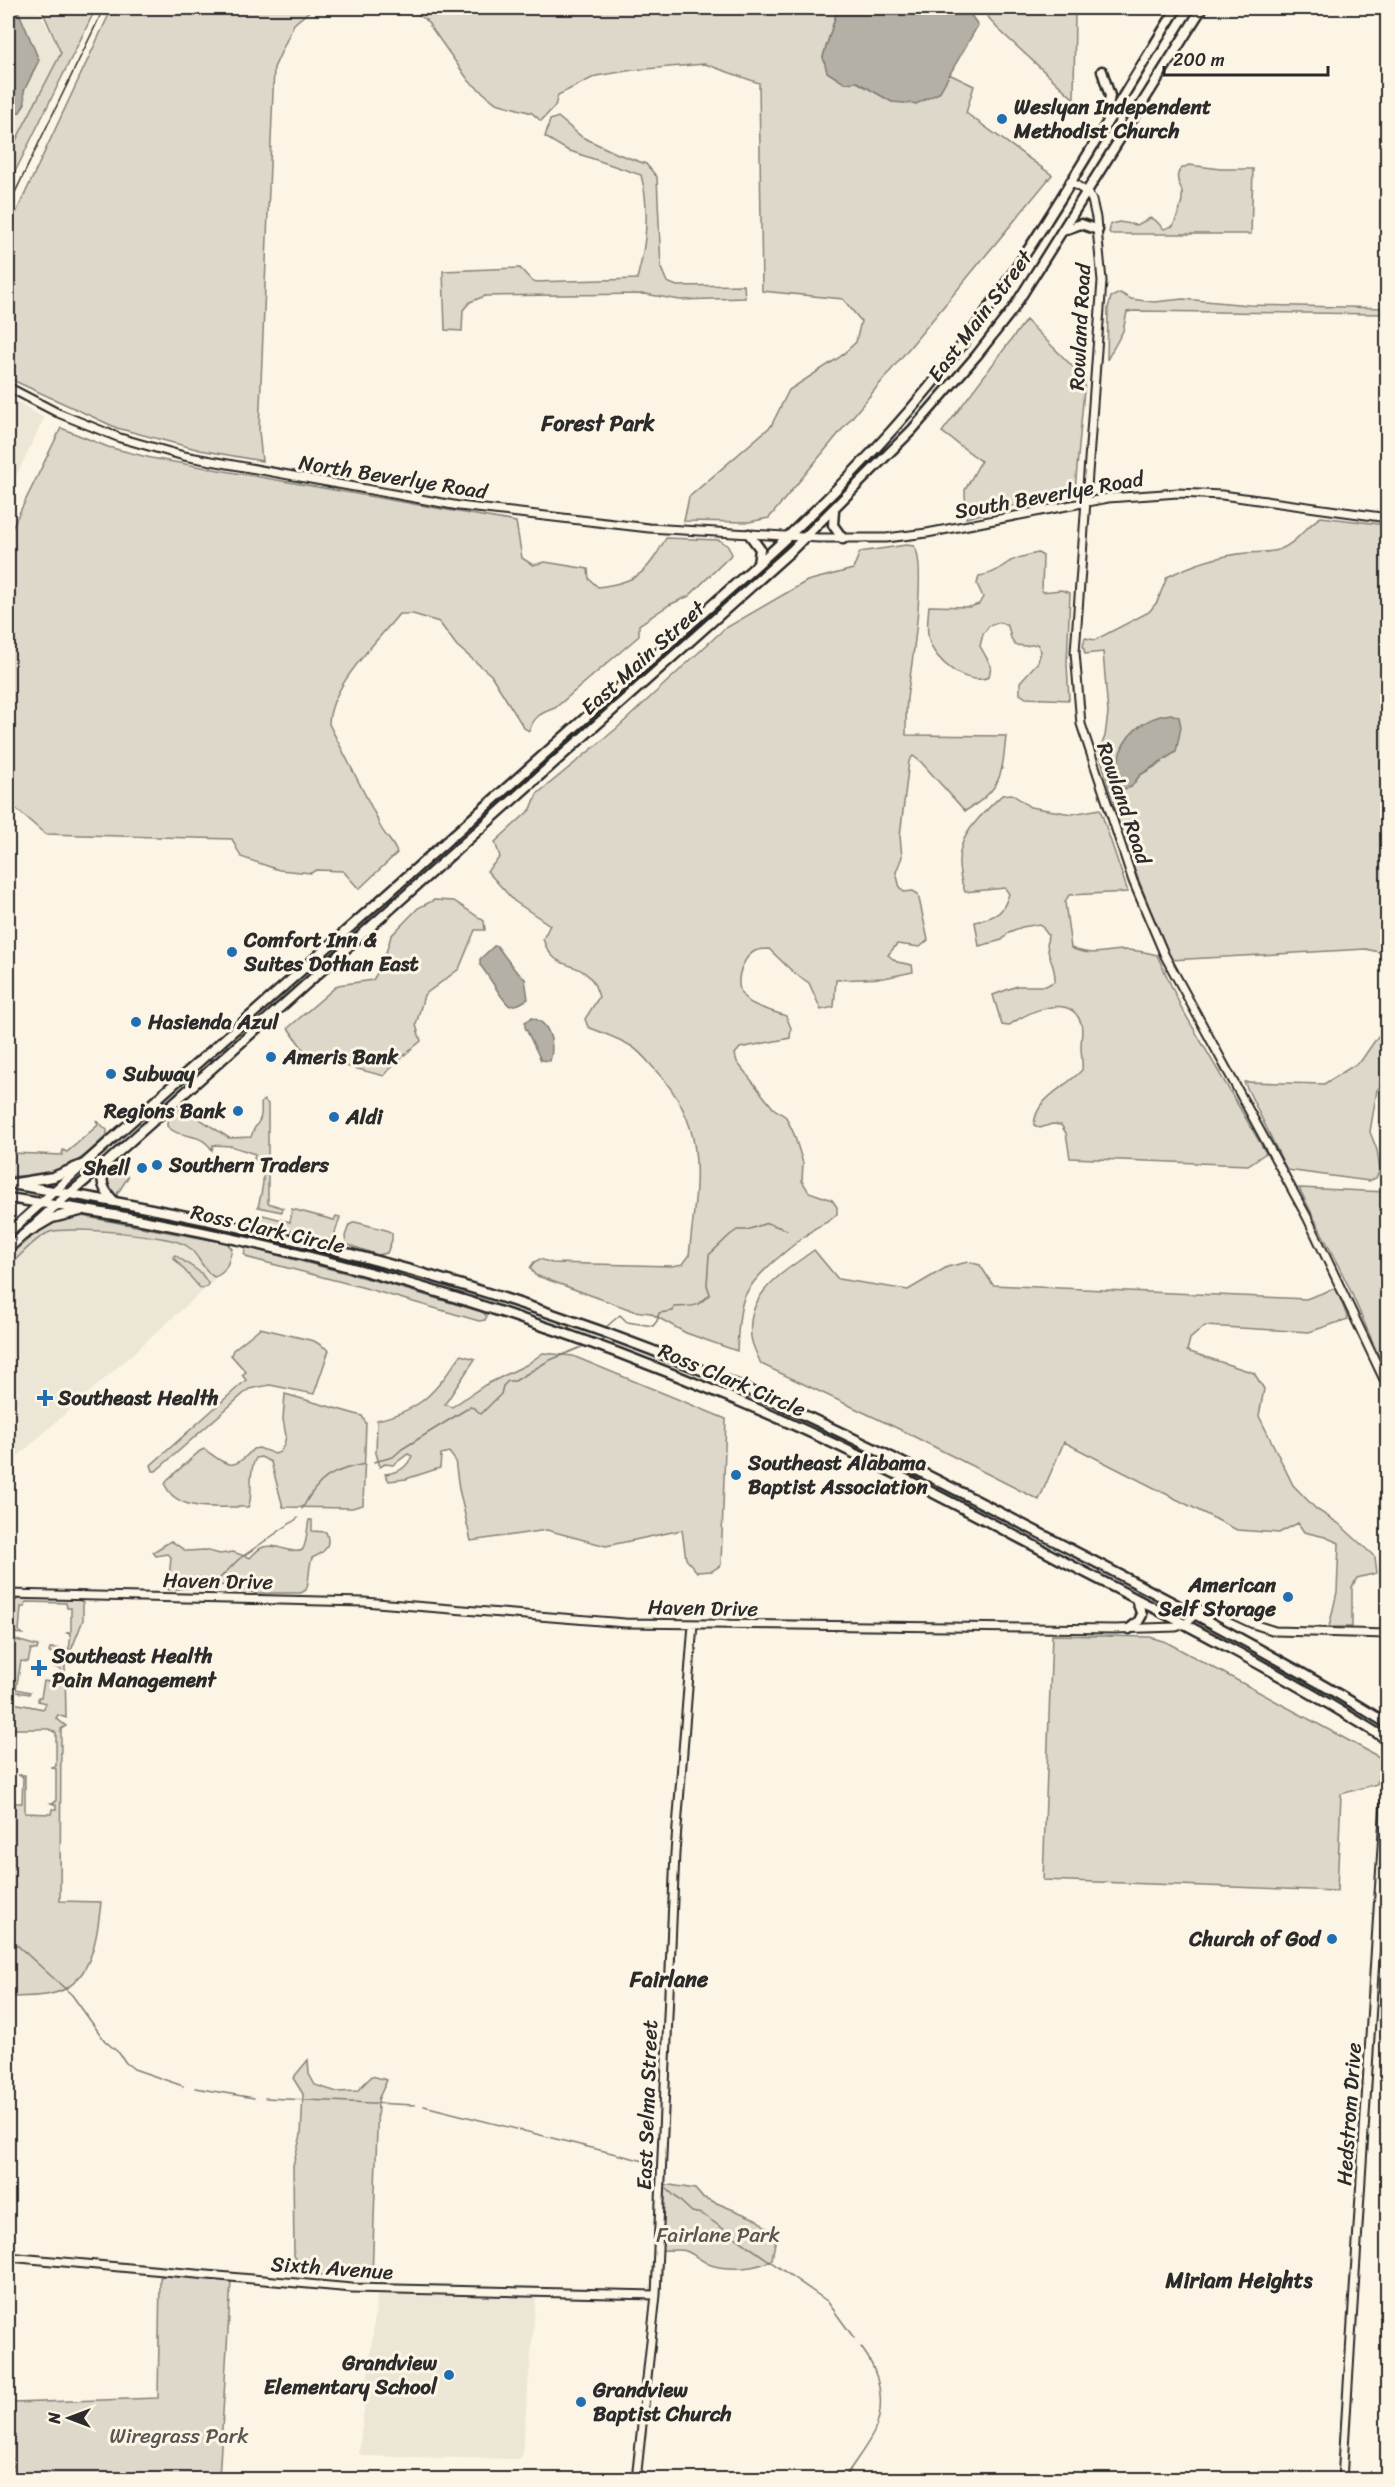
<svg xmlns="http://www.w3.org/2000/svg" width="1395" height="2487" font-family="Sriracha,sans-serif">
	<style>
		.built { fill: #ece6d7 }
		.green { fill: #ded8ca; stroke: #84827a; stroke-width: 1.5; fill-rule: evenodd }
		.water { fill: #b4b0a5; stroke: #7d7b74; stroke-width: 1.5 }
		.lines { fill: none; stroke-linecap: round; stroke-linejoin: round }
		.stream { stroke: #7d7b74; stroke-width: 1.5 }
		.secondary-casing { stroke: #2b2b2b; stroke-width: 11 }
		.primary-casing { stroke: #2b2b2b; stroke-width: 12 }
		.highway-casing { stroke: #2b2b2b; stroke-width: 13 }
		.secondary { stroke: #fcf5e5; stroke-width: 7 }
		.primary { stroke: #fcf5e5; stroke-width: 8 }
		.highway { stroke: #fcf5e5; stroke-width: 8 }
		.rail { stroke: #2b2b2b; stroke-width: 1.5 }
		.poi-dot { fill: #1f6fb2; stroke: #fcf5e5; stroke-width: 2 }
		.labels { text-anchor: middle; dominant-baseline: central; stroke-width: 6; stroke-linejoin: round; paint-order: stroke }
		.poi-label { font-size: 21px; font-weight: bold; fill: #2b2b2b; stroke: #fcf5e5; text-anchor: start }
		.street-label { font-size: 21px; fill: #2b2b2b; stroke: #fcf5e5 }
		.park-label { font-size: 21px; fill: #585653; stroke: #fcf5e5 }
		.neighbourhood-label { font-size: 22px; font-weight: bold; fill: #2b2b2b; stroke: #fcf5e5 }
	</style>
	<rect width="100%" height="100%" fill="#fcf5e5"/>
	<filter id="ink" filterUnits="userSpaceOnUse"><feTurbulence type="fractalNoise" baseFrequency=".0167" numOctaves="2"/><feDisplacementMap in="SourceGraphic" scale="12" xChannelSelector="R" yChannelSelector="G"/><feConvolveMatrix kernelMatrix="1 2 1 2 8 2 1 2 1" color-interpolation-filters="sRGB"/></filter>
	<g filter="url(#ink)">
		<path class="built" d="M8,8h29l24,45 -53,103z
			M8,396l36,22 -36,75z
			M57,1230l86,5 36,7 12,7 24,31 -199,178 -8,10v-201l33,-30z
			M379,2294l157,4 -14,158 -2,3 -158,-3 -3,-4 18,-155z"/>
		<path class="green" d="M41,8h55l-88,178v-30l53,-103z
			M112,8h201l-19,16 -20,44 -15,363 3,30 -62,-11 -83,-22 -109,-50v-148z
			M409,8h429l-15,49 21,26 13,-1 35,20 47,-9 10,-19 25,12 -8,27 86,62 -283,343 -20,4 -65,-1 5,-24 82,-71 18,-36 51,-33 16,-15 5,-21 -18,-22 -81,-8 -3,-208 -54,-19 -72,6 -37,6 -38,19 -3,11 -14,15 -9,-8 -36,-10 -27,-22 -43,-61z
			M981,8h94l-1,91 -77,-71z
			M558,117l24,20 36,17 28,10 11,13 4,91 6,14 10,4 67,-1 1,13 -65,2 -35,-6 -160,2 -15,6 -7,8 -1,21 -17,-1 -2,-59 77,-3 13,14 104,-3c9,-33 13,-71 4,-104l-74,-25 -22,-13 5,-17z
			M1189,165l32,4h32l-2,65h-140l-2,-2 2,-8 8,-2 18,3 13,-7 5,2 9,9 9,-3c5,-11 12,-26 8,-38 -2,-5 -5,-9 -3,-14 1,-5 6,-7 11,-9z
			M1120,293l11,6 23,3 29,-3 66,6 138,3v6l-253,-3 -7,1 -4,19 -16,29 1,-52 3,-11z
			M1026,320l59,59 -10,111 -109,28 -1,-28 16,-29 -39,-29z
			M61,428l47,19 43,11 365,64 6,36 11,7 12,-3 43,7 1,10 9,8c41,-5 49,-15 68,-49l53,2 8,5 5,9 -43,42 -20,9 -30,20v11l-84,72c-14,5 -21,8 -26,23l-5,-3 -33,-53 -34,-29 -18,-24 -26,-8h-14c-24,30 -69,72 -70,110l48,94c2,14 15,20 20,35l-38,36 -16,-18 -27,-1 -5,3 -32,-3 -38,-13 -9,-18 -187,-5 -37,-32v-266z
			M1321,517l66,8v429l-21,-5 -196,11 -45,-115 -26,-93 6,-16 3,-23 -5,-61 -18,2 -2,-8 2,-8 10,2 54,-28 8,-10 10,-25c26,-13 50,-21 79,-24 11,-1 22,0 32,-3 19,-6 28,-25 43,-33zM1163,762l-23,13 -9,12 -7,2 -5,-6 -2,-14z
			M906,545l8,1c14,19 -3,125 -7,152 -1,12 -1,25 -1,37l100,1c-4,39 -4,54 -41,75l-44,-49 -8,-6 -4,5 -9,75 2,21 -6,15 4,16 4,4 9,-1 5,3 10,46 -8,7 -23,-3 -9,11 9,7 15,3 1,7 -29,6 -48,2 -2,27 -13,3 -12,-27 -16,-11 -24,-23c-4,0 -10,0 -14,2 -15,8 -23,37 -8,49 7,7 29,12 39,16l5,12 -1,10 -50,10 -5,6 2,8 36,46 13,9 8,17 9,29 -1,18 7,11 23,8 5,7v7c-7,8 -15,10 -23,15 -21,17 -63,46 -71,72 -5,16 -5,34 -6,50l-51,-18 -36,-20 -16,-2 -99,-36 -5,-7 4,-6 6,-3 12,4 120,3 11,-2 6,-8c7,-71 22,-126 -32,-184 -8,-9 -16,-20 -26,-26 -13,-8 -29,-13 -43,-19l-3,-8 14,-22c-2,-5 -4,-13 -7,-17 -15,-21 -38,-7 -49,-41l7,-14 -36,-24 -27,-30 13,-14 -5,-15 36,-33 6,-15 79,-65 108,-100 83,-48 46,-12 7,-17z
			M1038,553l5,3 -1,36 19,-2 9,3 -3,71 2,36 -43,-2 -6,-4v-12l18,-20 3,-11 -4,-7 -12,2 -10,-1 -4,-7 -3,-12 -8,-4 -11,4 -6,8 -3,12 11,20 -2,11c-22,10 -55,-16 -60,-37 -3,-11 -1,-23 0,-34l41,1 9,-3 4,-7 -6,-13 2,-8c16,-3 18,-6 30,-14 9,-5 19,-7 29,-9z
			M1012,794l18,13 42,7 28,-5 28,83 -59,3 -4,7 6,46c21,9 32,3 52,2 12,0 23,2 34,5l24,52 85,146 -18,12 -178,-7 -4,-25 -5,-8 -9,-1 -12,4 -6,-3c2,-28 30,-36 48,-55 1,-9 -1,-15 -1,-23 0,-8 2,-17 0,-24 -11,-32 -55,-10 -73,3l-6,-1 -9,-30 24,-9h29l9,-5c1,-18 -11,-26 -7,-46l-8,-11 -18,3 -13,5 -7,8 -23,6 -4,-24c21,-6 27,-6 34,-28l-4,-6 -40,4c-18,-47 6,-67 37,-97z
			M434,900l20,1 30,20 1,9h-10l-16,39 -35,26 -8,30 5,16 -27,23 -10,12 -76,-20 -20,-28 50,-43 35,-5 10,-17 8,-27 27,-28z
			M1387,979v100l-10,11 -7,42 7,18 3,20 -4,8 -7,3 -82,-11 -43,-88 80,2 37,-23 22,-32z
			M264,1100l4,4v99l15,5 -1,4 -24,-5c4,-17 11,-37 -4,-49l1,-4 -24,-8 -18,-1 -1,5c-13,-20 -33,-10 -45,-24 -1,-8 8,-17 16,-18l46,30 22,-1c4,-17 12,-10 10,-34z
			M96,1120l11,10v5c-35,34 -50,43 -99,41l1,-28 3,5 50,2 1,-5 4,2 31,-27z
			M120,1158v9l8,10 -12,19 -3,-1 -9,-13 3,-13z
			M1299,1188l88,4v183l-39,-90z
			M292,1209l42,11 2,-4 4,1 -6,19 -6,4 -5,-1 -58,-15 -6,-4 1,-3 3,-2 27,7z
			M76,1215l151,28 5,6c-3,11 -5,25 -18,28 -12,-7 -15,-23 -27,-31 -14,-11 -120,-20 -137,-14 -15,6 -30,24 -42,35v-10c22,-20 38,-35 68,-42z
			M355,1222l31,8 6,3v7l-5,13 -9,2 -32,-11 -1,-8 4,-11z
			M246,1247l138,36 98,29 5,4 -2,4 -6,1 -114,-33 -116,-30 -5,-4z
			M814,1250l24,29 70,11 39,-23 21,-5 12,3 13,20 313,14 30,-11 12,31 -39,13 -104,-6 -15,13 -3,12 67,22 10,16 -5,27 34,69 23,24 22,14 37,34 2,16 -20,5 -5,9v40h-23l8,-35 2,-49 -14,-6 -21,-5 -6,-9 -19,10 -42,-3 -173,-88 -25,58 -140,-71 -138,-65c-3,-8 -9,-18 -10,-27 -5,-45 32,-64 63,-87z
			M175,1255l26,18 7,10 -1,4 -6,2 -28,-32z
			M260,1328l54,13 15,9 -15,44 -44,-9 -21,4 -93,82h-3l-2,-6 95,-85 -4,-5 4,-3 -15,-17 2,-5z
			M543,1353l30,3 153,63 -5,146 -9,6 -15,1 -11,-13 -4,-29 -76,16 -59,-16 -76,11 -12,-52 -4,-29 -6,-8 -8,2 -1,14 -34,11 -17,2 -4,-7c14,-2 21,-5 27,-18l-4,-2 -15,11 -8,-1 -5,3 -4,-14 1,-33c47,-11 57,-28 84,-65l14,4 -30,45 7,3 33,-22 41,-20z
			M285,1394l77,22 4,7 -3,82 -11,3 -69,-1 -12,-45 -10,-5 -5,1c-9,16 -2,41 -8,49 -27,-1 -70,7 -83,-22l2,-5 33,-29 4,-2c23,16 28,24 49,0l6,-1 16,6 5,-2 4,-7 2,-9 -3,-17z
			M309,1520h3v11l14,1c6,14 -2,21 -14,26 -4,11 -2,22 -6,32l-5,3h-46l-35,-8 -52,5 3,-33 -4,-3 -11,2 -3,-4 18,-11 15,10 19,-1 15,4 13,-2 17,6c3,-3 7,-8 11,-10 12,-7 36,9 42,1 4,-7 4,-21 6,-29z
			M19,1598l60,1 4,4v17l-18,46 1,52 -8,-3 -2,3 10,8 -5,3 -1,172 41,1c-4,35 -9,84 -50,92 -12,3 -26,2 -38,3l-5,51v-245h14l1,-26 -5,-2h7v38l26,1 1,-5h4v-4l-5,-2 5,-1v-33l-4,-2 4,-1v-33l-7,-4h-41v-27l36,7 1,-6 -7,-2v-4h3l3,-16 14,2 3,-14 -7,-2 2,-13 -7,-2 1,-4 19,1 2,-14 -4,-2 4,-1v-24h-4l-1,-5 -40,-1 -1,5h-4l-2,24 4,3 -9,-1 -1,-30z
			M1052,1635l98,2 16,5 215,116 -4,26 -36,10 -4,97 -294,-11z
			M16,1640l22,6 -1,4 -6,-1 -3,13 -7,-1 -5,28 14,3 -1,2 -18,-3 -2,5 -1,-31 4,-23z
			M308,2060l1,14 6,11 22,7 20,-1 15,-15 15,4 -9,20 -6,178 -62,-4 -16,-18 -1,-91 8,-30 2,-41 -10,-16z
			M664,2184l31,5 7,8 56,23 18,17 -4,22c-14,11 -45,11 -61,6 -9,-3 -17,-11 -25,-14 -7,-2 -17,0 -24,-1z
			M164,2275l67,6 -12,198h-207l1,-76 145,-5 2,-120z"/>
		<path class="water" d="M8,8h9l22,52 -15,31 1,12 -5,9 -5,1 -1,-13 -6,-10z
			M838,8h128l12,17 -39,68 -23,11 -24,-2 -35,-20 -13,1 -17,-11 -4,-15z
			M1171,714l8,3 2,10 -5,25 -36,23 -9,12 -7,2c-7,-8 -7,-17 -6,-27 4,-27 26,-45 53,-48z
			M494,946h3l18,24 10,9 3,20 -9,5 -9,2c-9,-6 -21,-31 -30,-41v-6z
			M532,1018c18,4 23,26 18,43l-9,-1 -16,-33v-5z"/>
		<g class="lines">
			<path class="stream" d="M605,1328l15,-13 7,7 26,4 4,-5 2,-8 14,-2 1,-4c20,-2 20,3 36,-13l-3,-9 2,-30 21,-20 7,-5h10l20,-7 20,7
				M374,1462l19,-5 9,-8 68,-42 4,1 7,6 20,-20 2,-8 5,-5h7l33,-20 36,-15
				M302,1509c16,-31 30,-39 63,-45
				M207,1591l32,-32 59,-41
				M8,1945h9l55,50 33,46 14,12 7,10 8,6 49,17
				M195,2088l59,10
				M265,2098l150,7
				M424,2106l224,56
				M667,2189l25,23 10,2 125,87 27,37
				M843,2480c10,-16 23,-32 31,-48 13,-28 5,-62 -13,-85"/>
			<defs>
				<path id="secondary" d="M1070,181l18,12 4,7 4,18 6,63 -27,371 6,72 52,157 32,75 142,261 81,171
					M8,387l50,26 62,25 64,18 275,50 190,22 170,10h67l41,-5 181,-35 70,-5 44,2 166,23
					M8,1594l356,8 261,21 490,6 61,-2 9,-3 15,-14 11,-2 12,2 30,14 22,7 113,3
					M8,2257l344,31 304,7
					M636,2480l20,-185 19,-442 18,-229
					M1342,2480l46,-728"/>
				<path id="primary" d="M8,1233l75,-68
					M8,1249l48,-44"/>
				<path id="highway" d="M1102,71l8,25 -4,20
					M1067,229l14,-5 17,6
					M834,511l-1,14 10,14
					M749,534l11,15 -2,15
					M105,1165c-5,16 -3,24 9,36
					M9,1184l44,-7 31,-13 674,-600c74,-67 144,-138 204,-219 80,-107 145,-225 215,-337
					M17,1185c234,38 461,93 682,184 129,53 252,118 375,182 106,55 212,110 314,173
					M8,1198c250,35 495,103 728,202 111,46 217,103 323,159 111,57 223,114 329,181
					M56,1205l49,-41 686,-613 121,-121 65,-75 36,-46 189,-301
					M8,1214v9
					M23,1235l29,-17 28,-7
					M1129,1629l9,-7 4,-7 -6,-16"/>
			</defs>
			<use href="#secondary" class="secondary-casing"/>
			<use href="#primary" class="primary-casing"/>
			<use href="#highway" class="highway-casing"/>
			<use href="#secondary" class="secondary"/>
			<use href="#primary" class="primary"/>
			<use href="#highway" class="highway"/>
			<path class="rail" d="M8,207l96,-199"/>
		</g>
	</g>
	<g class="poi-dot">
		<circle cx="1002" cy="119" r="6"/>
		<circle cx="232" cy="952" r="6"/>
		<circle cx="136" cy="1022" r="6"/>
		<circle cx="271" cy="1057" r="6"/>
		<circle cx="111" cy="1074" r="6"/>
		<circle cx="238" cy="1111" r="6"/>
		<circle cx="334" cy="1117" r="6"/>
		<circle cx="157" cy="1165" r="6"/>
		<circle cx="142" cy="1168" r="6"/>
		<path d="M42 1389h6v6h6v6h-6v6h-6v-6h-6v-6h6z"/>
		<circle cx="736" cy="1475" r="6"/>
		<circle cx="1288" cy="1597" r="6"/>
		<path d="M36 1659h6v6h6v6h-6v6h-6v-6h-6v-6h6z"/>
		<circle cx="1332" cy="1939" r="6"/>
		<circle cx="449" cy="2375" r="6"/>
		<circle cx="581" cy="2402" r="6"/>
	</g>
	<g class="labels">
		<g class="poi-label">
			<text x="1014" y="107">Weslyan Independent<tspan x="1014" dy="24">Methodist Church</tspan></text>
			<text x="244" y="940">Comfort Inn &amp;<tspan x="244" dy="24">Suites Dothan East</tspan></text>
			<text x="148" y="1022">Hasienda Azul</text>
			<text x="283" y="1057">Ameris Bank</text>
			<text x="123" y="1074">Subway</text>
			<text x="226" y="1111" text-anchor="end">Regions Bank</text>
			<text x="346" y="1117">Aldi</text>
			<text x="169" y="1165">Southern Traders</text>
			<text x="130" y="1168" text-anchor="end">Shell</text>
			<text x="58" y="1398">Southeast Health</text>
			<text x="748" y="1463">Southeast Alabama<tspan x="748" dy="24">Baptist Association</tspan></text>
			<text x="1276" y="1585" text-anchor="end">American<tspan x="1276" dy="24">Self Storage</tspan></text>
			<text x="52" y="1656">Southeast Health<tspan x="52" dy="24">Pain Management</tspan></text>
			<text x="1320" y="1939" text-anchor="end">Church of God</text>
			<text x="437" y="2363" text-anchor="end">Grandview<tspan x="437" dy="24">Elementary School</tspan></text>
			<text x="593" y="2390">Grandview<tspan x="593" dy="24">Baptist Church</tspan></text>
		</g>
		<g class="street-label">
			<text transform="translate(980 316) rotate(-53)">East Main Street</text>
			<text transform="translate(1080 327) rotate(-87)">Rowland Road</text>
			<text transform="translate(393 477) rotate(9)">North Beverlye Road</text>
			<text transform="translate(1049 495) rotate(-10)">South Beverlye Road</text>
			<text transform="translate(643 658) rotate(-42)">East Main Street</text>
			<text transform="translate(1124 803) rotate(71)">Rowland Road</text>
			<text transform="translate(268 1229) rotate(13)">Ross Clark Circle</text>
			<text transform="translate(732 1380) rotate(23)">Ross Clark Circle</text>
			<text transform="translate(218 1581) rotate(1)">Haven Drive</text>
			<text transform="translate(703 1608) rotate(1)">Haven Drive</text>
			<text transform="translate(647 2105) rotate(-88)">East Selma Street</text>
			<text transform="translate(1349 2114) rotate(-86)">Hedstrom Drive</text>
			<text transform="translate(332 2268) rotate(4)">Sixth Avenue</text>
		</g>
		<g class="park-label">
			<text x="718" y="2235">Fairlane Park</text>
			<text x="179" y="2436">Wiregrass Park</text>
		</g>
		<g class="neighbourhood-label">
			<text x="598" y="423">Forest Park</text>
			<text x="669" y="1979">Fairlane</text>
			<text x="1239" y="2280">Miriam Heights</text>
		</g>
	</g>
	<rect width="1395" height="2487" fill="none" stroke="#fcf5e5" stroke-width="30"/>
	<rect x="15" y="15" width="1365" height="2457" fill="none" stroke="#2b2b2b" stroke-width="2" filter="url(#ink)"/>
	<g transform="translate(69 2418) rotate(270)" stroke="#fcf5e5" stroke-width="4.5" paint-order="stroke">
	<path d="M0-4.5L10 22L0 15L-10 22Z" fill="#2b2b2b"/>
	<text y="-9" font-size="16" font-weight="bold" text-anchor="middle" fill="#2b2b2b">N</text>
	</g>
	<path d="M1164 66v9h164v-9" fill="none" stroke="#2b2b2b" stroke-width="3"/>
	<text x="1173" y="66" font-size="18" fill="#2b2b2b" stroke="#fcf5e5" stroke-width="4.5" paint-order="stroke">200 m</text>
</svg>
